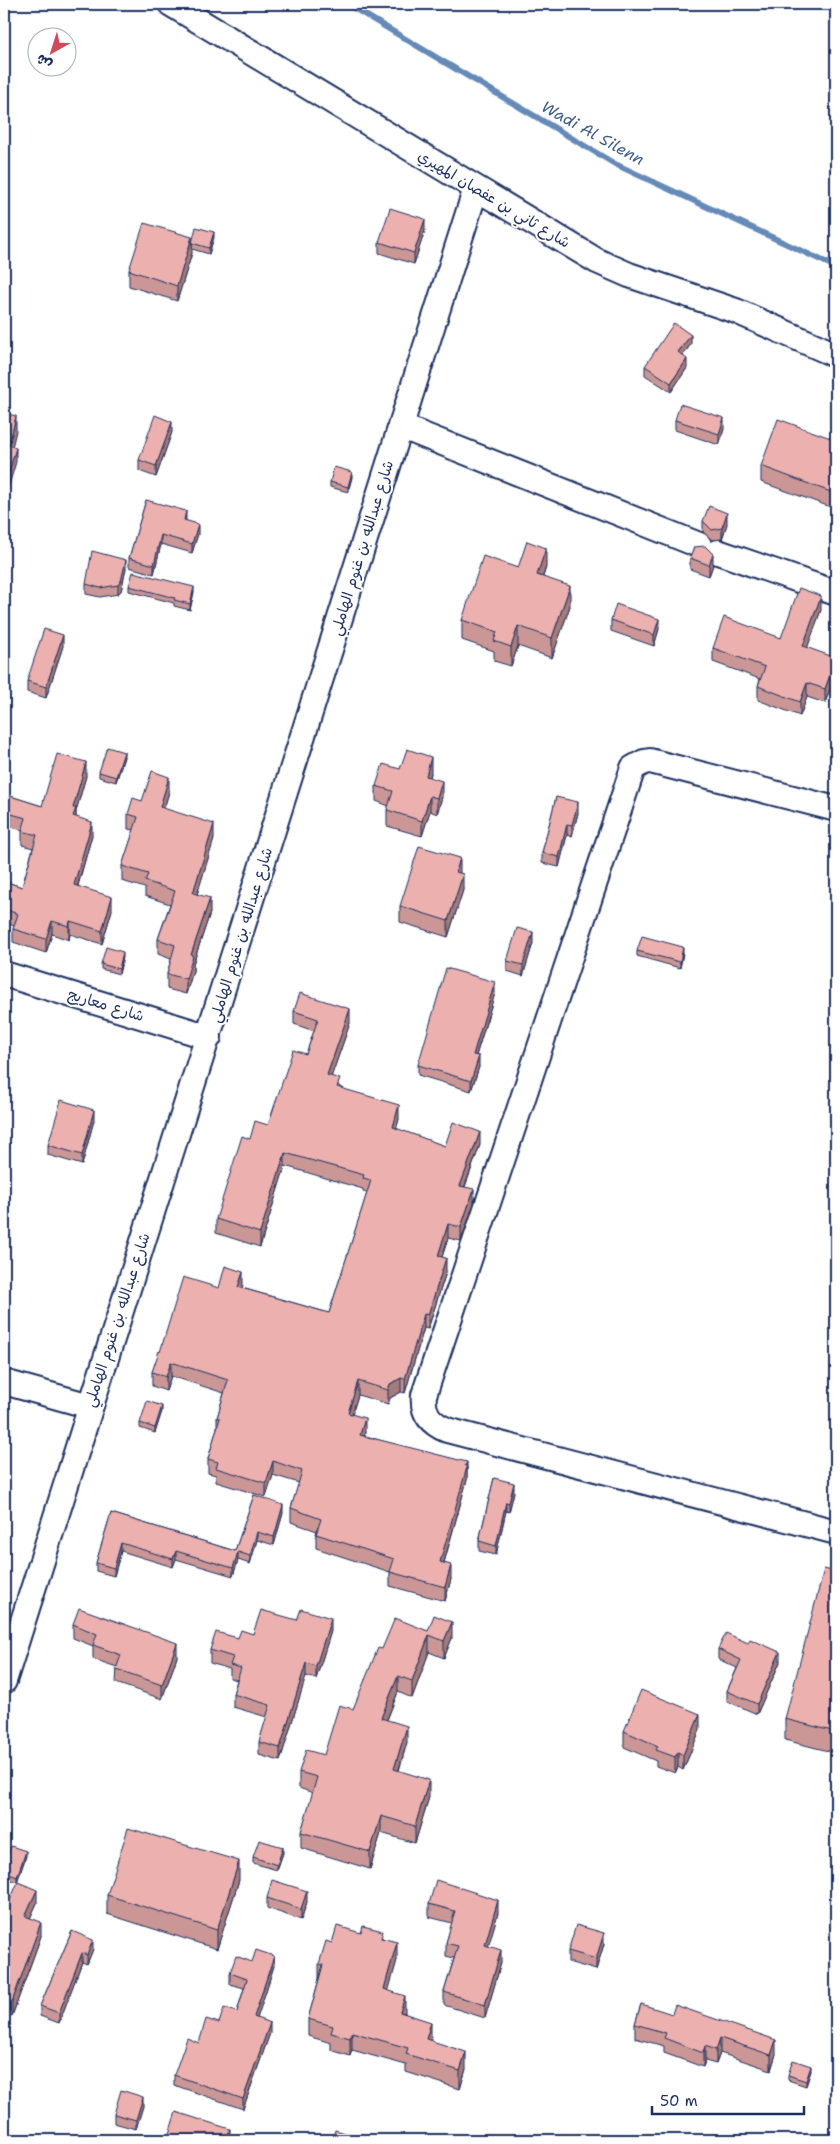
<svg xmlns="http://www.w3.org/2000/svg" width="840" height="2144" font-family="'Shantell Sans','Playpen Sans Arabic',sans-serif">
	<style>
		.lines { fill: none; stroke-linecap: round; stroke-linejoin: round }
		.stream { stroke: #658ab7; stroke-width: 6 }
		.minor-casing { stroke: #1b2f5e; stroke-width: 28 }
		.minor { stroke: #fff; stroke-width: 24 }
		.wall { fill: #cb9796; stroke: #1b2f5e }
		.shaded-wall { fill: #a57b7a; stroke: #1b2f5e }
		.building { fill: #ecb0ae; stroke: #1b2f5e }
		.labels { text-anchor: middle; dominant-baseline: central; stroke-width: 4; stroke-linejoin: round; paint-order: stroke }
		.street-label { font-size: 15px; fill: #1b2f5e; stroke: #fff }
		.water-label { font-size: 16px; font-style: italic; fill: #405d8a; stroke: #fff }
	</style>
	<rect width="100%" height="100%" fill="#fff"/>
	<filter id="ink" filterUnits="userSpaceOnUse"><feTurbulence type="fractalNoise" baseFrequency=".02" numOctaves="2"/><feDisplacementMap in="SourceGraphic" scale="10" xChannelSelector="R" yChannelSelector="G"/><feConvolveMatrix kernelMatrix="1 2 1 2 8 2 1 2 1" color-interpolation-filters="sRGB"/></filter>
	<g filter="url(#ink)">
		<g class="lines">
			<path class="stream" d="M347,4l268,160 221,103"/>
			<defs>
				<path id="minor" d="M171,4l426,257 32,14 107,36 100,44
					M400,426l299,119
					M718,552l118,41
					M836,809l-186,-48 -6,1 -11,6 -209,627c-2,18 6,28 23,35l389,102
					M4,974l205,63
					M4,1382l86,24
					M4,1681l472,-1493"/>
			</defs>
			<use href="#minor" class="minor-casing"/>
			<use href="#minor" class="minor"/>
		</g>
		<path class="wall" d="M425,230l-11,34 -35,-11v-11z
			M214,237l-5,17 -17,-5v-6z
			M192,253l-15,48 -48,-15v-16z
			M691,344l-8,11 4,13 -16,24 -26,-17v-9z
			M675,420l49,9 -5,16 -44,-15z
			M172,432l-16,45 -17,-6v-11z
			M836,440v69l-75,-27v-16z
			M352,477l-4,15 -18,-5v-5z
			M146,500l40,21 12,13 -6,19 -31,-9 -7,30 -25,-7v-9z
			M703,521l24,3 -5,15 -10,1 -9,-8z
			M690,558l23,7 -4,11 -19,-7z
			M546,567l-3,10 27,29 -18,52 -34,-12 -7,20 -17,-5v-10l-32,-11v-20l56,-52z
			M126,569l-5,22 -3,3 -18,3 -14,-3v-10z
			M129,586l65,6 -4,18 -16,-4v-3l-45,-12z
			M821,610l-14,37 29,25 -11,31 -18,-6 -7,19 -42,-16v-14l2,-7 -47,-17v-14l68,-10z
			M611,620l48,9 -5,17 -43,-15z
			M63,646l-17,52 -19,-6v-11z
			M124,757l-8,25 -17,-5v-5z
			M400,769l31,4 -1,5 12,19 -5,17 -7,-3 -8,25 -35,-10v-16l2,-4 -13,-5v-15z
			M86,776l-10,35v6l16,18 -14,51 34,24 -10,34 -32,-10 -1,6 -17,-6 -6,19 -33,-11v-13l1,-3 -10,-4v-41l18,6 11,-39 -11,-3v-15l-18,-5v-31l38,12z
			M169,792l-5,16 50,31 -17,55 13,19 -17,51v7l-7,23 -19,-5v-15l4,-15 -13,-5v-15l12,-35 -25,-8v-8l-23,-7v-15l12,-36 -6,-1v-15l14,-13z
			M556,797l22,16 -6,23 -5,-1 -8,32 -17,-4v-10z
			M460,873l3,17 -15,47 -48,-15v-16z
			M533,943l-10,33 -16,-5v-10z
			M637,951l46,2 -3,15 -43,-12z
			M123,957l-4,17 -18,-5v-5z
			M495,993l-19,63 3,11 -8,24 -53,-16v-10z
			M294,1011l56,12 -19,54 9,10 59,32 -3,10 49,17 35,-1 -15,42 9,16 -13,38 -13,-3 -6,19 4,15 -18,57 -4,-1 -19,65 -4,-1 -11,6 -2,6 -30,-9 -6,19 13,18 -2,3 104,32v13l-23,83 7,16 -6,22 -55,-15v-14l-74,-24v-14l1,-3 -26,-9v-14l8,-25 -26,-8 -7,22 -50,-15v-7l-8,-2v-14l9,-31v-10l7,-25 -53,-17 -5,15 -14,-5v-14l8,-20 59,-64 24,-3 -1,3 87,25 38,-120 -4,-1v-3l-78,-23 -25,81 -44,-14v-14l34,-80 18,-14 38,-71 8,-23 -20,-7z
			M94,1120l-12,45 -34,-10v-10z
			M162,1411l-7,22 -15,-5v-5z
			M494,1478l20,14 -5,20 -3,-1 -10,44 -17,-4v-10z
			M254,1495l29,18 -9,32 -17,-5 -7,24 -12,-4 -5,16 -57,-17 -3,8 -52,-16 -7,25 -18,-5v-8l15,-50 124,38z
			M836,1572v181l-51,-13v-21z
			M73,1624l104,33 -15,42 -46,-16 1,-16 -24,-8v-13l-20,-8z
			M331,1631l-15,48 -10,-3 -26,85 -21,-6v-13l8,-25 -34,-10v-13l4,-14 -7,-2v-9l-20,-6v-13l28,-12 15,-4z
			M428,1631l24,7 -8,20 -15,-6 -17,46 -14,-6 -11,28 20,22 -8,29 30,26 -14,46 -34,-10 -11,36 -69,-21v-16l12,-39 -14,-5v-16l25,-17 29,-46 29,-60z
			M718,1649l62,13 -23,52 -30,-13v-10l10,-23 -19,-9z
			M700,1730l-17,40 -5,-3 -3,6 -19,-7v-5l-32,-14v-16z
			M283,1853l-6,17 -24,-7v-6z
			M26,1856l-9,26 -13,-4v-12z
			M239,1880l-22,69 -110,-35v-19z
			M267,1898l40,4 -6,18 -34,-12z
			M37,1903l-7,15 11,18 -29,80 -8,-3v-105l2,1z
			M429,1904l69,9 -10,33 13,17 -16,55 -41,-13v-13l10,-34 -8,-2v-13l6,-20 -23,-6z
			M72,1931l21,18 -6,15 -5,-2 -23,61 -19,-7v-10z
			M361,1933l22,5 14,22 -9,31 17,22 26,26v1l35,29 -6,20 -54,-17v-7l-54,-15 -2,6 -19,-6v-7l-23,-7v-17l11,-40v-15z
			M604,1944l-8,26 -28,-8v-11z
			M252,1962l22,4 -17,52 13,15 -27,76 -69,-24v-10l25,-32 20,-20 18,-11 7,-24 -14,-4v-11z
			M641,2004l135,50 -5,16 -51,-17 -4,11 -11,-3 -2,6 -39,-14v-7l-29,-8v-14z
			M811,2071l-5,15 -18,-6v-5z
			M143,2106l-7,23 -22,-6v-9z"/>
		<path class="shaded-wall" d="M425,219v11l-11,34v-11z
			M214,232v5l-5,17v-6z
			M192,237v16l-15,48v-15z
			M691,335v9l-13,18v-10z
			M687,359v9l-16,24v-9z
			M16,416v15l-7,29v-15z
			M724,418v11l-5,16v-11z
			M172,422v10l-16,45v-11z
			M16,448v14l-12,40v-15z
			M352,472v5l-4,15v-5z
			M186,511v9l-2,9v-9z
			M727,513v11l-5,15v-11z
			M198,524v10l-6,19v-9z
			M161,535v9l-7,30v-9z
			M546,548v19l-9,27v-19z
			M713,554v11l-4,11v-11z
			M126,560v9l-5,22 -3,3v-9z
			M570,586v20l-18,52v-20z
			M194,587v5l-4,18v-6z
			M821,596v14l-18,50v-14z
			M659,619v10l-5,17v-11z
			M518,626v20l-7,20v-19z
			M63,635v11l-17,52v-11z
			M836,658v14l-11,31v-14z
			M807,683v14l-7,19v-14z
			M124,752v5l-8,25v-5z
			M431,757v16l-5,19v-16z
			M86,762v14l-10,35v11l-3,8v-22z
			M169,777v15l-9,30v-15z
			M442,781v16l-5,17v-16z
			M430,796v15l-8,25v-15z
			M578,802v11l-6,23v-11z
			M92,822v13l-18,63v-13z
			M214,824v15l-21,69v-15z
			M567,824v11l-8,32v-10z
			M460,858v16l-4,-2z
			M463,874v16l-15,47v-16z
			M112,897v13l-10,34v-13z
			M210,898v15l-17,51v7l-7,23v-15l5,-24z
			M52,921v13l-6,19v-14z
			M70,921v13l-1,6v-14z
			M533,932v11l-10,33v-11z
			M683,947v6l-3,15v-6z
			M123,952v5l-4,17v-5z
			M495,982v11l-22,72v-10z
			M350,1009v14l-23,66v-14z
			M479,1056v11l-8,24v-10z
			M399,1105v14l-6,22v-14z
			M94,1110v10l-12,45v-10z
			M480,1132v13l-20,54v-13z
			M285,1153v13l-25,81v-14z
			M474,1189v14l-13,38v-14z
			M448,1224v14l-10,32v-14z
			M446,1258v14l-18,57v-14z
			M243,1272v13l-5,15v-13z
			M424,1314v14l-19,65v-14z
			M171,1362v14l-5,15v-14z
			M401,1378v14l-11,6 -2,6v-14l2,-6z
			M358,1381v14l-10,32v-14z
			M162,1406v5l-7,22v-5z
			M365,1418v14l-5,16v-13z
			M273,1461v14l-7,22v-14z
			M467,1462v18l-27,96v-14z
			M514,1483v9l-5,20v-9z
			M506,1502v9l-10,44v-9z
			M283,1505v8l-9,32v-8z
			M257,1532v8l-7,24v-8z
			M121,1543v8l-7,25v-8z
			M176,1551v8l-3,8v-8z
			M238,1552v8l-5,16v-8z
			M451,1565v14l-6,22v-14z
			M331,1618v13l-15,48v-13z
			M452,1622v16l-8,20v-17z
			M429,1635v17l-17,46v-17z
			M177,1643v14l-15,42v-14z
			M780,1652v10l-23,52v-10z
			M306,1663v13l-26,85v-13z
			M398,1676v16l-17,42v-16z
			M700,1714v16l-17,40v-15z
			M407,1726v16l-13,44v-17z
			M678,1752v15l-3,6v-16z
			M429,1780v17l-14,46v-17z
			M381,1816v17l-11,36v-17z
			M283,1847v6l-6,17v-5z
			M26,1851v5l-9,26v-5z
			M239,1861v19l-22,69v-19z
			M37,1890v13l-12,27v-14z
			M307,1891v11l-6,18v-11z
			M498,1900v13l-13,45v-13z
			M41,1922v14l-29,80v-14z
			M604,1933v11l-8,26v-11z
			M93,1940v9l-6,15v-9z
			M397,1942v18l-13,47v-18z
			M501,1950v13l-16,55v-13z
			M82,1953v9l-23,61v-10z
			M274,1956v10l-20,62v-11z
			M405,1996v17l-5,-1z
			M431,2022v17l-5,17v-17z
			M270,2023v10l-27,76v-10z
			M352,2032v18l-2,6v-18z
			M720,2038v15l-4,11v-14z
			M776,2040v14l-5,16v-15z
			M705,2046v15l-2,6v-14z
			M466,2052v17l-6,20v-18z
			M811,2066v5l-5,15v-5z
			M143,2097v9l-7,23v-9z
			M230,2129v11h-4z"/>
		<path class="building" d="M390,208l35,11 -11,34 -35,-11z
			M144,223l48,14 -15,49 -48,-16z
			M196,227l18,5 -5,16 -17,-5z
			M674,323l17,12 -13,17 9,7 -16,24 -26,-17z
			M680,404l44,14 -5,16 -44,-14z
			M4,413l12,3 -7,29 7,3 -12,39z
			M155,415l17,7 -16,44 -17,-6z
			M778,419l58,21v54l-75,-28z
			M334,467l18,5 -4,15 -18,-5z
			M146,500l40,11 -2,9 14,4 -6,20 -31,-9 -7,30 -25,-7z
			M709,506l18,7 -5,15 -10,2 -9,-9z
			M527,541l19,7 -9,27 33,11 -18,52 -34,-12 -7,21 -17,-6 3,-9 -35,-12 21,-64 35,12z
			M705,546l8,8 -4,11 -19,-7 4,-11z
			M92,551l34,9 -5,21 -3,4 -18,3 -14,-4z
			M133,572l61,15 -4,17 -16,-4 1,-2 -46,-12z
			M799,588l22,8 -18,50 33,12 -11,31 -18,-6 -7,19 -42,-16 7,-19 -52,-19 11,-31 57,21z
			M616,604l43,15 -5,16 -43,-15z
			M44,629l19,6 -17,52 -19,-6z
			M107,747l17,5 -8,25 -17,-5z
			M407,749l24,8 -5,19 16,5 -5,17 -7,-2 -8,25 -35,-11 6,-19 -17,-5 7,-22 17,5z
			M57,754l29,8 -13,46h3l-3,8 19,6 -18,63 38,12 -10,34 -32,-10 -1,5 -17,-5 -6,18 -33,-10 5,-15 -14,-5v-28l18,6 15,-52 -15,-4 4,-13 -22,-6v-18l38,12z
			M152,771l17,6 -9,30 54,17 -21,69 17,5 -19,57 2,1 -7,23 -19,-5 8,-29 -17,-6 17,-48 -30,-10 3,-7 -26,-8 16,-49 -10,-3 5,-16 9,3z
			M556,797l22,5 -6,23 -5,-1 -8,33 -17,-4z
			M419,846l41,12 -4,14 7,2 -15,47 -48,-15z
			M517,928l16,4 -10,33 -16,-4z
			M642,936l41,11 -3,15 -43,-11z
			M106,947l17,5 -4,17 -18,-5z
			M446,968l49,14 -22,73 6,1 -8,25 -53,-16z
			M300,993l50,16 -23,66 13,4 -3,8 62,18 -6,22 52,19 8,-24 27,10 -20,54 14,3 -13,38 -13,-3 -10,32 8,2 -18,57 -4,-1 -19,65 -4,-1 -11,6 -2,6 -30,-9 -10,32 17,5 -5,17 107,27 -2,4 2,1 -27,95 11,3 -6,22 -55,-15 4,-13 -78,-25 5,-15 -30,-11 11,-37 -29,-10 -7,22 -50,-15 2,-6 -10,-3 12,-41h-3l11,-38 -57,-18 -5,15 -14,-5 7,-21 1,1 23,-75 36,11 6,-22 18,6 -5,15 91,26 42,-133 -8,-2 1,-3 -79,-22 -25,80 -44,-14 26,-83 8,3 5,-18 13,4 25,-75 13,4 12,-35 -24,-8z
			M61,1100l33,10 -12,45 -34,-10z
			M147,1401l15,5 -7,22 -15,-5z
			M494,1478l20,5 -5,20 -3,-1 -10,44 -17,-5z
			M254,1495l29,10 -9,32 -17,-5 -7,24 -12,-4 -5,16 -57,-17 -3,8 -52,-16 -7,25 -18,-5 15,-50 124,38z
			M824,1569l12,3v160l-51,-13z
			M79,1608l98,35 -15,42 -46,-16 5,-14 -28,-10 4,-11 -24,-10z
			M301,1609l30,9 -15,48 -10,-3 -26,85 -21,-6 11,-37 -37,-11 8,-26 -11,-3 3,-8 -23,-7 6,-18 22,6 3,-8 12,4 8,-24 36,10z
			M434,1615l18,7 -8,19 -15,-6 -17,46 -14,-5 -17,42 26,8 -13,43 35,11 -14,46 -34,-10 -11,36 -69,-20 16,-55 -18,-5 7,-22 18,5 15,-50 14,4 25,-61 4,1 13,-31 33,13z
			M726,1633l22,10 2,-4 30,13 -23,52 -30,-13 14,-31 -23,-11z
			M641,1690l59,24 -17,41 -5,-3 -3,5 -19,-7 2,-4 -34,-15z
			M128,1828l111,33 -22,69 -110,-35z
			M259,1840l24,7 -6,18 -24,-8z
			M11,1846l15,5 -9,26 -13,-5v-6z
			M272,1880l35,11 -6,18 -34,-11z
			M436,1880l62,20 -13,45 16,5 -16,55 -41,-13 14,-46 -12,-3 9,-32 -26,-7z
			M18,1882l19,8 -12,26 16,6 -29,80 -8,-3v-91l2,1z
			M576,1925l28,8 -8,26 -28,-8z
			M337,1926l24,7 2,-7 20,5 -2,7 16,4 -13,47 21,7 -5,16 31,10 -5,17 40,13 -6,19 -54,-17 2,-6 -56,-16 -2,6 -19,-5 2,-7 -25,-7 15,-54 -4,-1 7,-23 6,2z
			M72,1931l21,9 -6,15 -5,-2 -23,60 -19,-7z
			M256,1950l18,6 -20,61 16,6 -27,76 -69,-24 13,-37 12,5 7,-24 13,4 5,-15 13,4 10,-33 -17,-6 6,-17 16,6z
			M641,2004l31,10 3,-9 101,35 -5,15 -51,-17 -4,12 -11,-4 -2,7 -39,-15 2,-5 -31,-9z
			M793,2060l18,6 -5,15 -18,-6z
			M121,2090l22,7 -7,23 -22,-6z
			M176,2112l54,17 -4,11h-59z
			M335,2130l35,10h-38z"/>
	</g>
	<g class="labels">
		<g class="street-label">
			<text transform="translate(494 199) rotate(31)">شارع ثاني بن عفصان المهيري</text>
			<text transform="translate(362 548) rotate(-73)">شارع عبدالله بن غنوم الهاملي</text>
			<text transform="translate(241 935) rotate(-73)">شارع عبدالله بن غنوم الهاملي</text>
			<text transform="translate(106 1005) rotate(17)">شارع معاريج</text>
			<text transform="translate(117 1320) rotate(-72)">شارع عبدالله بن غنوم الهاملي</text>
		</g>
		<g class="water-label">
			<text transform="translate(593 133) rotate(29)">Wadi Al Silenn</text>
		</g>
	</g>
	<rect width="840" height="2144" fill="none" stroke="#fff" stroke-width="20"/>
	<rect x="10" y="10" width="820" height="2124" fill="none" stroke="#1b2f5e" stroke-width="2" filter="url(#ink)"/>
	<g transform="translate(52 52) rotate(219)"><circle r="24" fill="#ffffff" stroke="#a4acbf"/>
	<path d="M0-4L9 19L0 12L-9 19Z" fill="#d1495b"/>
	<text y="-8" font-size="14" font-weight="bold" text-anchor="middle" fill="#1b2f5e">ش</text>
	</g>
	<path d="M652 2106v8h152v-8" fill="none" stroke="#1b2f5e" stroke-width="2.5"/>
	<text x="660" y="2106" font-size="15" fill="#1b2f5e" stroke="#ffffff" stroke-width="4" paint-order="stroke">50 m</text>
</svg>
